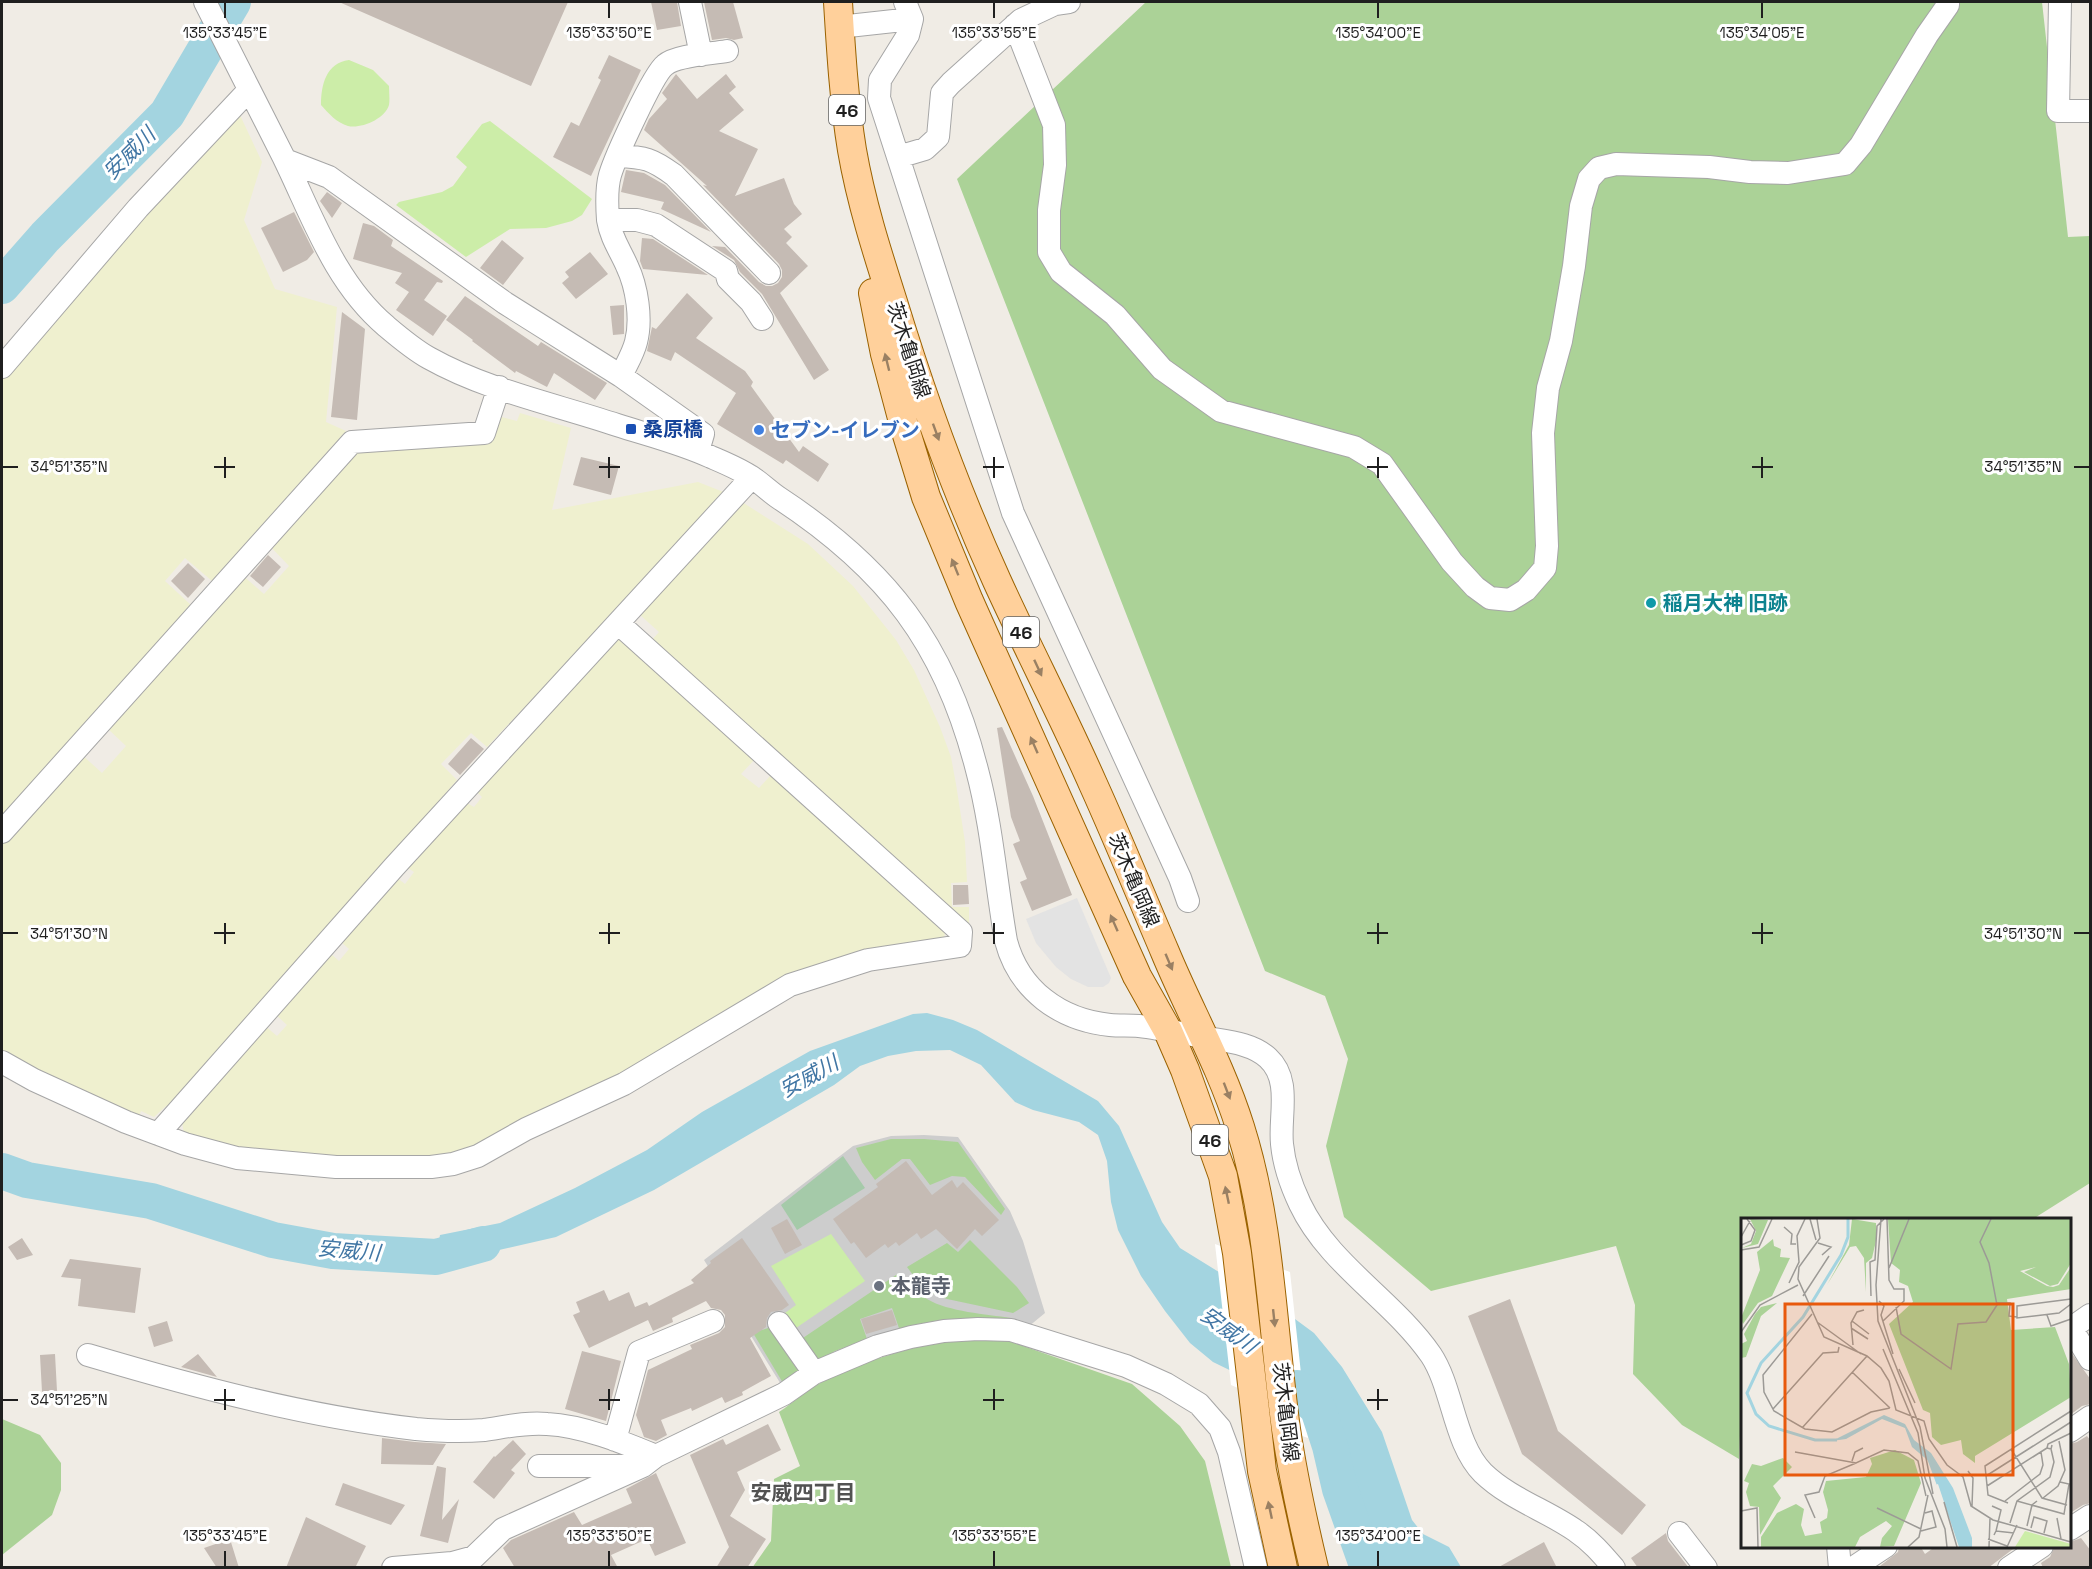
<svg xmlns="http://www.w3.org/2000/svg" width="2092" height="1569" font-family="'Space Grotesk','Noto Sans JP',sans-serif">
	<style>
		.religious { fill: #cdcdcd }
		.farmland { fill: #eff0cf }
		.grass { fill: #cceda8 }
		.forest { fill: #abd297 }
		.cemetery { fill: #a5caa9 }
		.parking { fill: #e3e3e3 }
		.water { fill: #a3d4e0 }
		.pier { fill: #fff }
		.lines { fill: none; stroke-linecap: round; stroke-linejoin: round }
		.river { stroke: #a3d4e0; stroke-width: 36 }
		.building { fill: #c5bbb4 }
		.minor-casing { stroke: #a6a6a6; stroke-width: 24 }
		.major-casing { stroke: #9a6200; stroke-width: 30 }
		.minor { stroke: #fff; stroke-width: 22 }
		.major { stroke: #ffd09b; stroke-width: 28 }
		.oneway { fill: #9a8063 }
		.ticks { fill: none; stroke: #1f1f1f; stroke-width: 2 }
		.transit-dot { fill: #1a4fb4; stroke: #fff; stroke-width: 2 }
		.shop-dot { fill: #3f7fe0; stroke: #fff; stroke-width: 2 }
		.culture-dot { fill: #0f9aa8; stroke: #fff; stroke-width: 2 }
		.worship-dot { fill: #6b7280; stroke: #fff; stroke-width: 2 }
		.labels { text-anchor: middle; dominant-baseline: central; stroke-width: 6; stroke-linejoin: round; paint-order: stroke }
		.shield { fill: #fff; stroke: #626262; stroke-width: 1.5 }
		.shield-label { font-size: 18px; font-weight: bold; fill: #1f1f1f }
		.street-label { font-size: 20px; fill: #1f1f1f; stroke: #fff }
		.transit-label { font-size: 20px; font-weight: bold; fill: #164399; stroke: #fff; text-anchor: start }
		.shop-label { font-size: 20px; font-weight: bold; fill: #366cbe; stroke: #fff; text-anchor: start }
		.culture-label { font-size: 20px; font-weight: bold; fill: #0d838f; stroke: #fff; text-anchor: start }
		.worship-label { font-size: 20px; font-weight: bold; fill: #5b616d; stroke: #fff; text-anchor: start }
		.water-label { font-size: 21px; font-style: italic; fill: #4176a4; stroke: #fff }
		.neighbourhood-label { font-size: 21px; font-weight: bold; fill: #525252; stroke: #fff }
		.inset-river { fill: none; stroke: #a3d4e0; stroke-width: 3 }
		.inset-road { fill: none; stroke: #9c9a96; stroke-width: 1.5 }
		.view { fill: #e8590c; fill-opacity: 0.15; stroke: #e8590c; stroke-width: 3 }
		.inset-edge { fill: none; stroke: #1f1f1f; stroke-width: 3 }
		.ticks-label { font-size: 15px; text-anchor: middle; fill: #1f1f1f; stroke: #fff; stroke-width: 6; stroke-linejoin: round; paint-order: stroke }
	</style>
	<rect width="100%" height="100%" fill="#f0ece5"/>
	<path class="religious" d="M924,1135l34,2 52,74 13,30 22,72 -17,14 -49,-3 -197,62 -78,-126 149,-114 38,-10z"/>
	<path class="farmland" d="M239,113l23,49 -18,58 31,69 62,18 -11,115 20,9 -134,150 -27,-23 -20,23 26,24 -189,213v-444z
		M520,413l51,15 -19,82 146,-28 28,11 -239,254 -16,-14 -30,31 16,16 -286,329 -5,-3 -12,11 -13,-6 -3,8 -136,-66v-212l78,-88 22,20 24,-27 -20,-19 135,-153 23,20 25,-28 -20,-21 84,-94 135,-7 10,-28 19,5z
		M742,502l66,42 45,42 43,54 18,30 26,57 11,30 5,27 9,58 2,40 -16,1 1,24h17v21l-318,-287 8,-9 -20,-18z
		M613,639l11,1 132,118 -15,16 18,14 13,-14 174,153 -3,17 -71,9 -269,134 -142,66 -11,3 -74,5 -141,-11 -51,-15 -2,-15 82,-95 13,11 10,-11 -13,-12 56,-60 9,8 10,-12 -9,-8 56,-64 9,7 9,-12 -9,-6 60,-64 9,5 8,-10 -6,-6z"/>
	<path class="grass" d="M349,60l24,10 16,16c0,6 1,13 0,19 -4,14 -28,24 -41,21 -11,-3 -20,-13 -27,-21 0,-20 5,-42 28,-45z
		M490,121l102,78 -10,16 -10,6 -26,7 -36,1 -44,28 -70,-52 3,-3 43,-10 11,-6 14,-19 -11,-10 26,-33z
		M831,1234l34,47 -72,49 -8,-17 11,-8 -25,-39z"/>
	<path class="forest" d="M1146,2h896l26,235 22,-1v947l-57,36 -291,1v169l-3,70 -57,-34 -49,-51 2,-69 -19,-59 -185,45 -87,-74 -18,-71 22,-87 -23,-63 -60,-25 -308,-792z
		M891,1139h33l34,3 47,67 -4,6 -36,-38 -13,-1 -22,9 -20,-26h-8l-27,21 -13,-18 -6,-14z
		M970,1240l47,47 12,16 -16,10 -66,-14 -13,-5 -12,-7 -15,-20 40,-24 11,9z
		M899,1273c9,9 17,20 28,26 22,13 59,15 84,19v3l-111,10 -8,-23 -32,11 7,20 -32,12 -18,11 -20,-20z
		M768,1328l9,1 30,38 -24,16 -30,-50z
		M965,1339l41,1 126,44 48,42 25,35 26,106 -479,1 19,-27 3,-62 26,-13 -21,-54c15,-10 29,-23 45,-31 45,-23 92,-36 141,-42z
		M2,1419l38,16 21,28v27l-9,25 -50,40z"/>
	<path class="cemetery" d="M843,1156l22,32 -68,42 -16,-25z"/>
	<path class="parking" d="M1077,898l34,80 -2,5 -6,4h-15l-17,-8 -15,-12 -20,-24 -10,-24z"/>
	<path class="water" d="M927,1013l26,7 24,10 121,71 21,25 43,96 18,26 115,71 19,14 28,34 40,65 30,88 11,14 26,13 12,20h-86l-36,-109 -14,-29 -22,-25 -47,-21 -43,-21 -23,-19 -25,-32 -24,-35 -23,-46 -7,-28 -4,-41 -9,-26 -19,-13 -46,-12 -18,-8 -34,-37 -31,-15 -34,1 -28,5 -28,10 -26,19 -180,105 -98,47 -114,26 -6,-6 4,-22 60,-12 75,-35 72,-38 55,-38 108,-61 103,-37z"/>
	<path class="pier" d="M1215,1244l75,28 18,166 -40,-14 -30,-36 -7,-3z"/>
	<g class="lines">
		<path class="river" d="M2,286l43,-49 122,-123 66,-112
			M2,1171l25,9 124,21 122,39 60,11 103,6 47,-13
			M1297,1388l21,21 12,37 10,43 28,79"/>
	</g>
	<path class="building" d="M339,2h229l-37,84z
		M651,2h26l4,24 -24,4z
		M704,2h29l10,36 -9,2 -8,-2 -14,2z
		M609,55l32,15 -50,106 -38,-19 18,-35 8,4 22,-46 -3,-2z
		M676,74l21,25 29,-25 10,13 -7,6 15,17 -25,21 39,18 -23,47 49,-18 10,26 8,10 -18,15 8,8 -6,6 22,23 -28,27 49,77 -15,10 -52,-86 -22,-22 -6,-12 -22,-14 13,1 34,35 7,4h6l6,-3 4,-6v-7l-3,-6 -76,-79 4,1 -63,-56 5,-11 18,-20 -5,-6z
		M626,170l18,3 21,12 46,47 -50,-23 3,-7 -43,-10z
		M327,192l15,11 -10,15 -12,-17z
		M294,212l20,40 -7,8 -24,12 -22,-44z
		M363,223l11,3 19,14 -2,6 52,35 -1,2 -5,-1 -13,18 23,16 -14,20 -37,-26 13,-18 -14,-9 7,-10 -49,-14z
		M642,238l11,1 55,36 -65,-6 -3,-8z
		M502,240l22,18 -21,27 -23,-17z
		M590,252l18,22 -32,25 -14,-16 7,-6 -4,-5z
		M687,293l26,25 -17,20 49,33 8,11 -2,4 48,66 4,-6 26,18 -11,18 -32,-22 -3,4 -66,-40 19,-31 -61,-41 -4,9 -24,-10 5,-24 4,2z
		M465,296l73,50 3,-4 66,41 -12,17 -41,-27 -7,14 -31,-16 -1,2 -43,-32 1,-1 -27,-20z
		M624,305v29l-11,1 -3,-29z
		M342,312l23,17 -8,91 -26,-3z
		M581,457l38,9 -8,29 -38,-10z
		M268,555l13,12 -18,20 -13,-11z
		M188,563l17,16 -17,19 -17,-17z
		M1002,727l31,69 39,99 -40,16 -12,-29 7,-3 -14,-35 7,-3 -9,-24 -14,-89z
		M471,738l13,11 -24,26 -12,-11z
		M953,885h15l1,19 -16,1z
		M906,1161l26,34 20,-15 5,8 6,-6 36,38 -17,16 -7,-7 -18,20 -21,-20 -15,10 -4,-6 -18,13 -3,-4 -8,6 -3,-4 -19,14 -12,-16 -3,2 -18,-25 45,-32 -2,-3z
		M787,1219l15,26 -17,9 -14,-26z
		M22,1238l11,17 -16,5 -9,-13z
		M742,1238l47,67 -7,5 -11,2 -4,6 -1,9 -16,11 21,38 -29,16 1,3 -18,8 -3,-6 -30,14 -1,-3 -30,12 6,15 -11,6 -12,-4 -8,-22 12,-45 44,-21 -2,-4 29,-12 6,-6v-12l-4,-5 -10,-2 -5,-7 -34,17 1,4 -20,9 -5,-11 -59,28 -16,-33 7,-3 -4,-10 28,-12 5,11 20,-9 6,15 12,-5 2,4 45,-23 -3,-3 20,-17 -1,-2z
		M70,1259l71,9 -6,45 -57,-7 3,-27 -20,-2z
		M1510,1299l48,132 88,74 -24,30 -100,-81 -54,-138z
		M892,1310l5,15 -31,9 -5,-15z
		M167,1321l6,20 -19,6 -6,-20z
		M582,1351l39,10 -15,60 -41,-12z
		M2070,1351l21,29v24l-9,2 -12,9z
		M55,1354l2,37 -15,1 -2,-37z
		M198,1354l19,23 -36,-10z
		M768,1424l13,26 -44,22 8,18 -15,26 36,23 -19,29h-31l13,-21 -39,-92 33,-16 3,6z
		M2087,1436l4,5v62l-8,2 -13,8v-69l7,-2z
		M382,1438l33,4 31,2 -13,21 -52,-1z
		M513,1440l13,14 -15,16 4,3 -21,26 -21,-17 21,-26 1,1z
		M437,1466l9,2 -4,52 17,-21 -11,44 -28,-7z
		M656,1473l30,70 -31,13 -8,-17 -36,16 7,13h-103l-12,-20 8,-8 63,-28 8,13 50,-22 -6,-14z
		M343,1483l14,5 48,17 -14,20 -56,-20z
		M306,1517l60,29 -11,22h-69z
		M1666,1533l2,8 21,27h-51l-7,-10z
		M2081,1538l10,13v17h-48l-2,-5 9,-6 5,-11h15v-4z
		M230,1539l9,29h-22l-13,-20z
		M1544,1542l13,26h-60z
		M1899,1546h21l5,8 11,-8h81l-29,22h-107l-1,-2 18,-14z"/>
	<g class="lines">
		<defs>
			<path id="minor" d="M205,2c26,51 52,103 78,154 29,59 51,126 103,170 13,11 27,23 43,32 57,32 125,46 188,67 31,10 64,18 94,32 14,6 29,12 42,21 9,6 17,14 26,20 108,71 166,146 198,272 15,56 19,114 29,171 13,49 54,79 104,84 10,1 19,0 29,1 25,3 50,9 75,13 19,3 40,6 54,19 24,22 11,58 14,86 2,21 9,41 18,60 29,61 93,96 131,151 22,33 23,89 52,118 27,26 63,37 93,58 15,10 26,23 38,37
				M690,2l11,53
				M905,2l7,17 -4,16 -28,45 -1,18 134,415 167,365 8,23
				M2060,2l-2,109h32
				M1015,25l39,100 1,40 -6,45v42l12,20 54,43 47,54 59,42 133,36 28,17 70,98 23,25 15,11 20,2 16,-10 19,-22 2,-22 -4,-113 5,-45 13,-47 13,-75 7,-60 8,-27 10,-11 17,-4 93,3 41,5 38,1 57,-9 16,-19 66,-110 21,-30v-3
				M839,27l73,-8
				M618,156c27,1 34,3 56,19l95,98
				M898,157l27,-8 13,-12 4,-44 9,-10 70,-63 34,-16 14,-2
				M285,160l44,17 176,126 116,73 82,58 -5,17
				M608,220h29l19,5 70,46 2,8 23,23 11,17
				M2,367l136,-159 111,-118
				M621,376c5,-11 12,-22 15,-34 6,-23 1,-55 -9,-76 -7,-16 -16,-28 -19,-46 -1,-14 -2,-31 2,-45 5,-17 43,-101 55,-110 12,-10 46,-11 62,-14
				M2,832l350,-390 132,-9 15,-46
				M2,1062l32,18 92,42 59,22 52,14 99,9h95l22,-3 25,-8 48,-27 98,-45 166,-99 78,-25 92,-14 1,-14 -343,-309
				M158,1134l236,-267 358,-390
				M779,1323l35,50
				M2071,1328l19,31
				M2070,1329l20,-14
				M88,1355c108,32 216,61 328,74 22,2 46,3 68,1 21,-3 42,-8 63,-6 37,2 75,18 109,32l128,-62 30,-21 64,-27 33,-9 33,-6 34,-2 33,1 115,36 40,18 33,20 21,24 9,24 27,116
				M2070,1431l20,-14
				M615,1440l24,-88 74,-31
				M539,1466h94
				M2070,1529l20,-13
				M1679,1533l27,35
				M1838,1546l2,22
				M393,1568l59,-5 22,-6 29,-28 140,-63 13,-10
				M1853,1568l33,-22
				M2009,1568l33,-22"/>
			<path id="major" d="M838,2c3,49 6,99 14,148 9,52 25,102 41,152 29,95 63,189 104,279 31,68 66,135 96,203 25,55 48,112 72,168 24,58 56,114 75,175 31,98 32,201 46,302 7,47 17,93 28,139
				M873,293l12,61 18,68 23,75 43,104 168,375 31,55 17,39 38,106 14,77 25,218 21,97"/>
		</defs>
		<use href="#minor" class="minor-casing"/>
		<use href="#major" class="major-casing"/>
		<use href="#minor" class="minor"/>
		<use href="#major" class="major"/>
	</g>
	<defs><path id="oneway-solid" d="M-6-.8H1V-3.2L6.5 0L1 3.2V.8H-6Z" transform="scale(1.5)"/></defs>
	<g class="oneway">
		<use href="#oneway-solid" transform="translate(887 362) rotate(-104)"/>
		<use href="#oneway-solid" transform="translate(936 432) rotate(70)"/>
		<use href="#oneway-solid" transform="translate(955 567) rotate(-112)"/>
		<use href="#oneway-solid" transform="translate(1038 668) rotate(65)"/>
		<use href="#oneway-solid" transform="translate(1034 745) rotate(-114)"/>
		<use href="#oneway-solid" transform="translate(1114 923) rotate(-114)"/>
		<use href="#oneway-solid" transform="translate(1169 962) rotate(67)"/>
		<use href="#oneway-solid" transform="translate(1227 1091) rotate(69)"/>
		<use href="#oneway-solid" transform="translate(1227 1195) rotate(-102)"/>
		<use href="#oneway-solid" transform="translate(1274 1318) rotate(84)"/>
		<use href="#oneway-solid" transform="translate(1270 1510) rotate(-102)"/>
	</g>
	<path class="ticks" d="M225,3v15M609,3v15M994,3v15M1378,3v15M1762,3v15M225,457v21M609,457v21M994,457v21M1378,457v21M1762,457v21M3,467h15M214,467h21M599,467h21M983,467h21M1367,467h21M1752,467h21M2074,467h15M225,923v21M609,923v21M994,923v21M1378,923v21M1762,923v21M3,933h15M214,933h21M599,933h21M983,933h21M1367,933h21M1752,933h21M2074,933h15M225,1389v21M609,1389v21M994,1389v21M1378,1389v21M3,1400h15M214,1400h21M599,1400h21M983,1400h21M1367,1400h21M225,1551v15M609,1551v15M994,1551v15M1378,1551v15"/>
	<rect class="transit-dot" x="625" y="423" width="12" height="12" rx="3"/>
	<circle class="shop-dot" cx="759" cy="430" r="6"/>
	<circle class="culture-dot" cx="1651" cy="603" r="6"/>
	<circle class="worship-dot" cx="879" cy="1286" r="6"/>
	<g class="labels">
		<g class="shield">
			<rect x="829" y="95" width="36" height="30" rx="4.5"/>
			<rect x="1003" y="617" width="36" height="30" rx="4.5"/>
			<rect x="1192" y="1125" width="36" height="30" rx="4.5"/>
		</g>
		<g class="shield-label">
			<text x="847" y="110">46</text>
			<text x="1021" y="632">46</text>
			<text x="1210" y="1140">46</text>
		</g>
		<g class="street-label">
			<text transform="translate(909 350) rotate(72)">茨木亀岡線</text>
			<text transform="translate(1134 880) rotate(67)">茨木亀岡線</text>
			<text transform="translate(1286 1412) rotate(83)">茨木亀岡線</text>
		</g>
		<g class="transit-label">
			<text x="643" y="429">桑原橋</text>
		</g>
		<g class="shop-label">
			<text x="771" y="430">セブン-イレブン</text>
		</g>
		<g class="culture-label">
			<text x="1663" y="603">稲月大神 旧跡</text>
		</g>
		<g class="worship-label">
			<text x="891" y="1286">本龍寺</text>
		</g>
		<g class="water-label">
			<text transform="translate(129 153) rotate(-45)">安威川</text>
			<text transform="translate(809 1076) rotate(-29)">安威川</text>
			<text transform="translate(349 1250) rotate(5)">安威川</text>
			<text transform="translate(1229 1330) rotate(36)">安威川</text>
		</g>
		<g class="neighbourhood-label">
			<text x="803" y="1492">安威四丁目</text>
		</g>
	</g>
	<g transform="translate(1741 1218)">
		<rect width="330" height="330" fill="#f0ece5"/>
		<path d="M284,313l46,13v3h-56z" fill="#cceda8"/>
		<path d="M9,1l18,1 -10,24 -16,4 9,-4 5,-13zM111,1l24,4v18l-4,17 -6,5v29l-2,-34 -8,-12 -6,1 -23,38 22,-40zM147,1h183v44l-13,21 -8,2 -26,-14 12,-5 -16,4 27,15 6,1 6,-2 12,-18v22l-64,10 4,31 44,-3 14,37 2,33 -96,59v7l-12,-9 -2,-14 -20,5 -9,-8 -2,-24 -7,-3 -34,-86 24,-22 -5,-16 -9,-4 1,-12 -9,-7zM32,21l1,7 7,3 -1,8 10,1 -18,38 -14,7 -15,21 -2,-6 19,-48 -3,-18zM36,85l-16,13 -15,41 -5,1v-14l6,-3 -3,-7 11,-20 6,-7zM154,232l19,10 7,23 -27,63 -14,1 2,-9 10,-12 -6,-5 -26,16 -5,10h-94v-10l16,-24 19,-9 8,5 -3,16 4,11 17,-3 -2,-11 7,-4 1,-8 -5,-18 3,-11 40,-4 6,-13 -2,-6zM42,240l9,9 -19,19 8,12 -21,37 -1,-28 -9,-1 -4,-14 3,-9 -5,-2 8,-17 9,2z" fill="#abd297"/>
		<path d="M143,197l21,9 9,16 17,13 22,35 19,50v9h-13l-28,-84 -19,-16 -7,-19 -23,-9 -36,20 -14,2z" fill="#a3d4e0"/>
		<path class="inset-river" d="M96,222h-22l-46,-14 -13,-12 -9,-21 14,-30 42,-46 38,-62 7,-18v-18M187,239l10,27"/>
		<path class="inset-road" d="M69,1l6,21M76,1l3,19 -21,29 -1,12 26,58 43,19 14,12 8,13 7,29 28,11 5,18 18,26 16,12 8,29 22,14 78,22M140,1l-5,66 2,36 42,106 13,67M43,9l8,7 -1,10h5M0,19l9,-16M77,25l13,4 -9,8M0,27l10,-4 4,-11 -8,-11M0,32l18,-3 13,-28M148,50l20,-49M48,65l10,-21 -2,-26 8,-17M62,78l26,-40M130,78l-1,-34 5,-2 2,-34 7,-7M330,81l-54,7v12l42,-5 12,-9M138,83l5,5 -3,9 12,39M256,85h13l-1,13 8,1M155,89l5,27 50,35 7,-45 28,-2 11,-17 -8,-42 -9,-21 11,-23M71,96l-49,61 1,17 10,19 31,18 27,3 39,-20 19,-4M306,97l4,11 20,-7M111,103l17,13M142,103l21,-20v-12h-10l-5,-9 -2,-61M76,104l44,32M110,110l17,11M0,114l19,-27 38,-20M112,127l-2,-22 6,-11 7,-2M142,131l35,84 7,45 20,51 2,18M158,151l16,34M111,154l38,36M32,191l50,-56 15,-1 1,-5M61,210l65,-72M311,227l-1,4 -4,-1 1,-4 23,-11M270,231l31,49 25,7M54,234l61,11 28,-13 24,3 10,8 8,35M111,243l3,-9 8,-4M227,253l5,7 -1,28M245,258l85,-54M246,268l60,-38M302,280l15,-12 7,-16 -6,-29M264,283l35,-27 3,-9 -2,-13M276,283l47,13 5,-30 -9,-2M203,284l13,45M267,285l-20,-8 -3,-29 86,-55M251,288l9,4 -5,21M136,290l44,21M0,293l16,-3 1,39M74,300l-10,-23 14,-3 6,-16 31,-13M316,300l4,21M269,305l7,-22 33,-24 4,-15 -3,-13M286,308l5,-21 5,-4M290,310l3,-11 13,4 -3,12M180,313l15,-4 -4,-16 -7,2M253,317l2,-4 18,2M247,321l19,7M167,329l11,-10 9,-42M248,329l1,-29M266,329l10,-22"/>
		<path class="view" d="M44,86h228v171h-228z"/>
		<rect width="330" height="330" class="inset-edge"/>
	</g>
	<g class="ticks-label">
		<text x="225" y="38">135°33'45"E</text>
		<text x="609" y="38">135°33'50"E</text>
		<text x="994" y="38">135°33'55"E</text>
		<text x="1378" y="38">135°34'00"E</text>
		<text x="1762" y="38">135°34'05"E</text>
		<text x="69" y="472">34°51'35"N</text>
		<text x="2023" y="472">34°51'35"N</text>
		<text x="69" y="939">34°51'30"N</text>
		<text x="2023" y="939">34°51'30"N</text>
		<text x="69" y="1405">34°51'25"N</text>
		<text x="225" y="1541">135°33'45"E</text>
		<text x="609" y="1541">135°33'50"E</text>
		<text x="994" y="1541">135°33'55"E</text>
		<text x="1378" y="1541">135°34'00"E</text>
	</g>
	<rect width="2092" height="1569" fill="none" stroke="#1f1f1f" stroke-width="6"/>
</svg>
